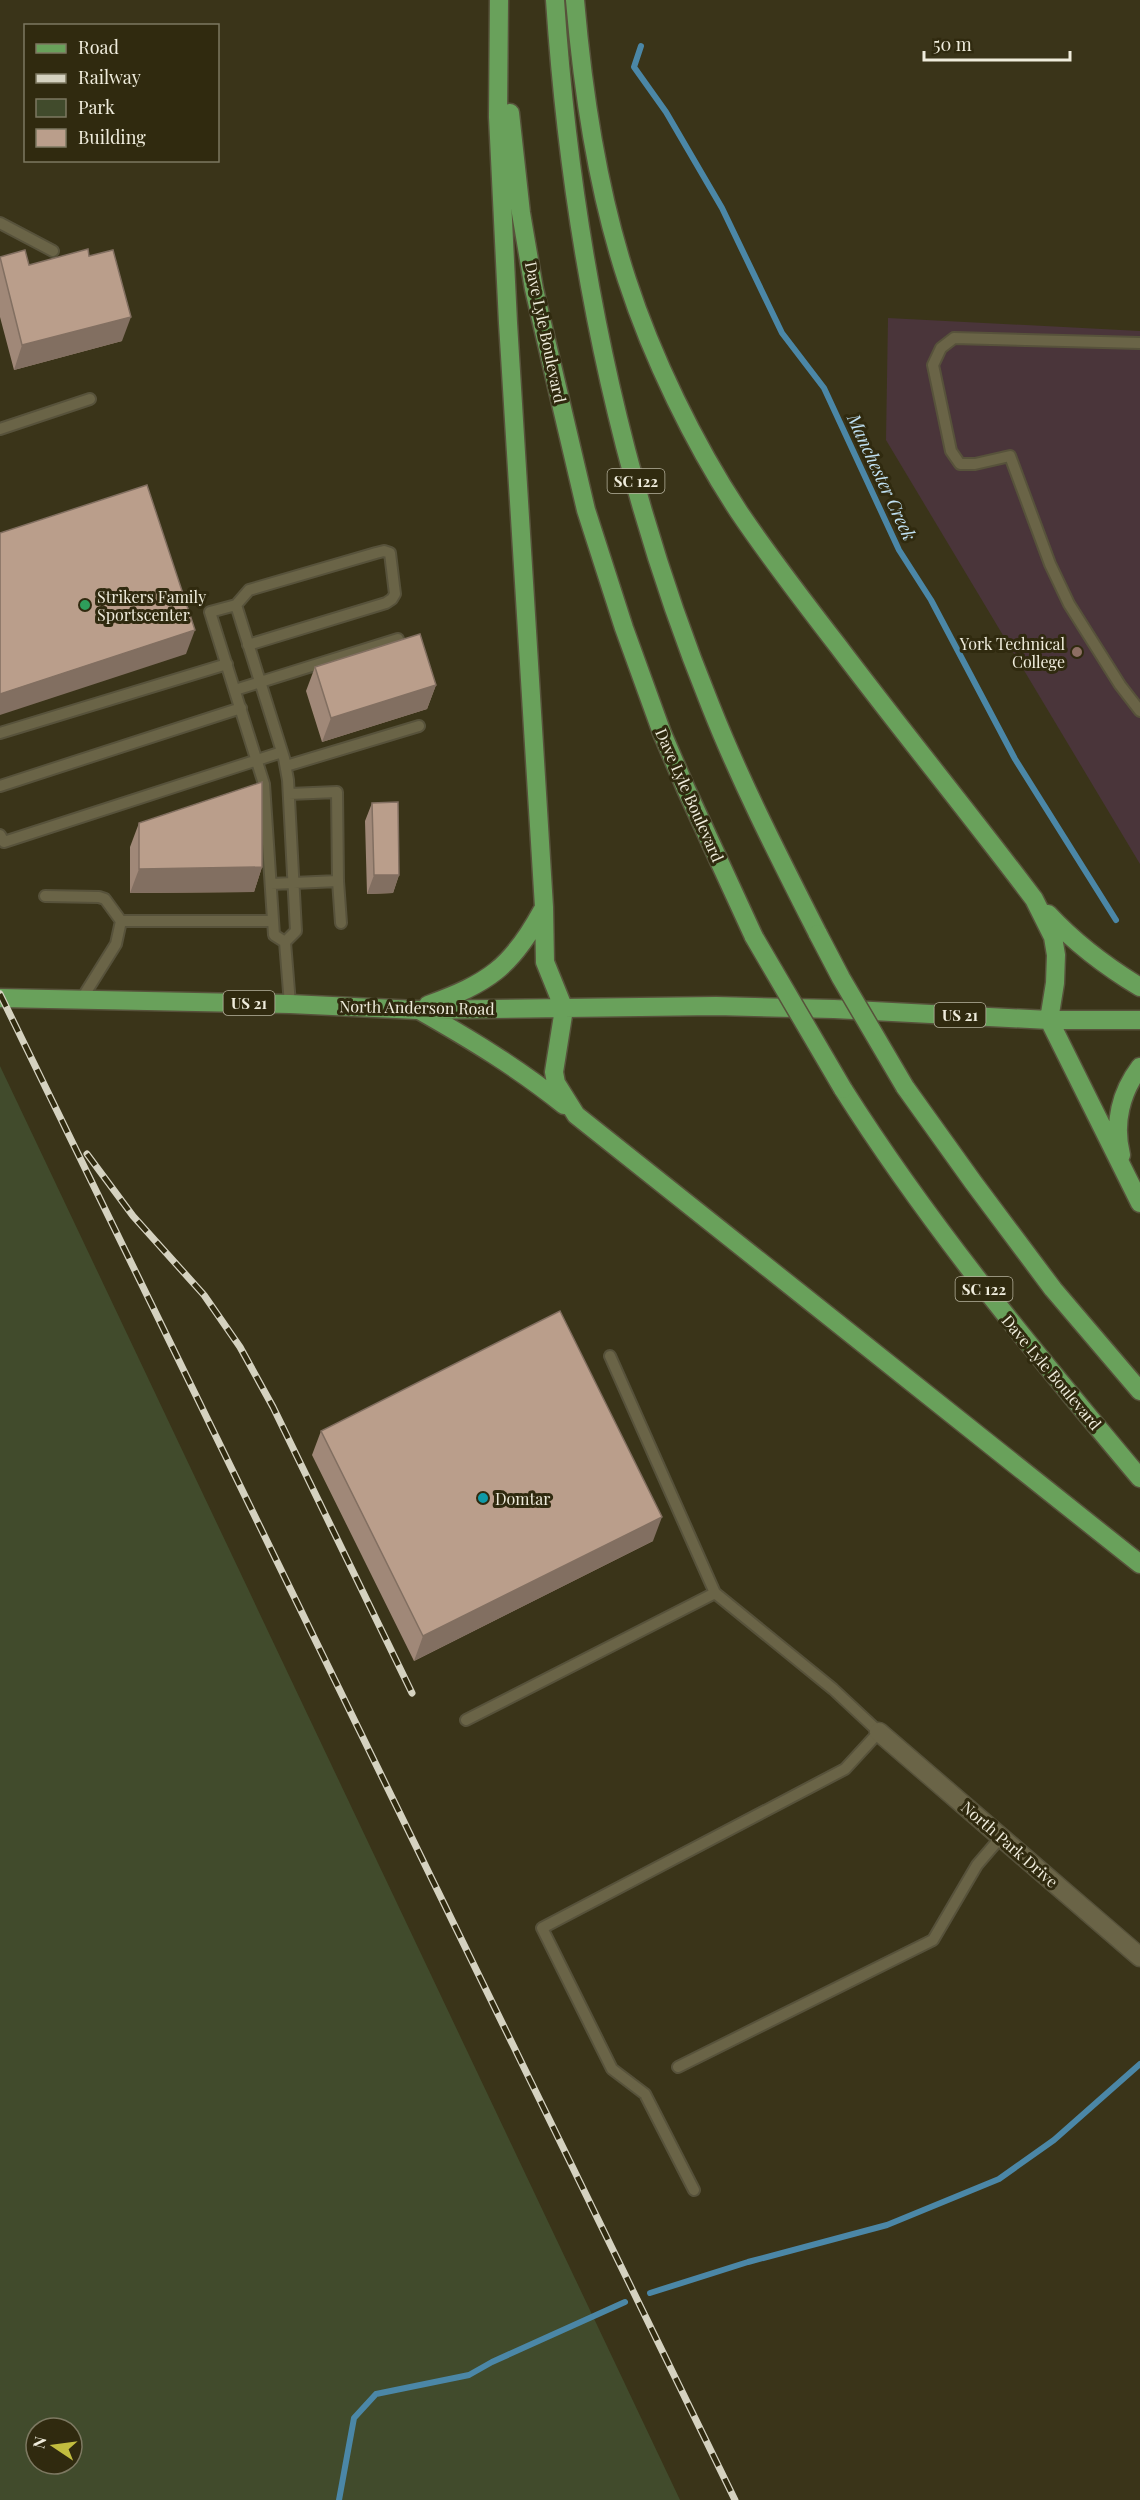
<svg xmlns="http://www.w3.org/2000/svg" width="1140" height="2500" font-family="'Playfair Display',serif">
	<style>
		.education { fill: #4a353a }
		.green { fill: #414b2c; fill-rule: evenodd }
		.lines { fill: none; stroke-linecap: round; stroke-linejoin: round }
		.stream { stroke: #4b87a7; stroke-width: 6 }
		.lane-casing { stroke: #57523b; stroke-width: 14 }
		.street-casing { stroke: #57523b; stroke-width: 21 }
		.primary-casing { stroke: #57523b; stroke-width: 21 }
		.lane { stroke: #6a6447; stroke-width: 10 }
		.street { stroke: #6a6447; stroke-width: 18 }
		.primary { stroke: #69a15b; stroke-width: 18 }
		.rail-casing { stroke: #d5d2c0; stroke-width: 7 }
		.rail { stroke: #302a0f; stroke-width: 4.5; stroke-dasharray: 14; stroke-linecap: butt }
		.primary-bridge-casing { stroke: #57523b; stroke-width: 21; stroke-linecap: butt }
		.primary-bridge { stroke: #69a15b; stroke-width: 18 }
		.wall { fill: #a08878 }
		.shaded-wall { fill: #826f61 }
		.building { fill: #ba9e8b; stroke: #826f61; stroke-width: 1.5 }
		.leisure-dot { fill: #2e9e5b; stroke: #302a0f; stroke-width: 2 }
		.education-dot { fill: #8d6e63; stroke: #302a0f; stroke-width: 2 }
		.culture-dot { fill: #0f9aa8; stroke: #302a0f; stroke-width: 2 }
		.labels { text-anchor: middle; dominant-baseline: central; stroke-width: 6; stroke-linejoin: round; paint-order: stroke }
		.shield { fill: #302a0f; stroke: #b6b29e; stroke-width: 1.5 }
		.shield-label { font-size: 15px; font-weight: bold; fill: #efecdc }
		.street-label { font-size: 16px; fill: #efecdc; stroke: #302a0f }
		.poi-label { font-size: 16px; fill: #efecdc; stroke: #302a0f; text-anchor: start }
		.water-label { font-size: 18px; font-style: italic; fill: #c2e3f6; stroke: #302a0f }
	</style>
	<rect width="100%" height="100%" fill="#3a3419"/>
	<path class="education" d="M888,318l252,13v533l-254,-424z"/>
	<path class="green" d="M0,1066l680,1434h-680zM36,2428h36v36h-36z"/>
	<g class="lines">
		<path class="stream" d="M641,46l-7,21 32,45 56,96 60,125 42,55 75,162 32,50 84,159 101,161
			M650,2293l98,-31 139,-37 112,-46 55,-39 86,-76
			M339,2500l15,-82 22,-24 93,-19 23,-13 133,-60"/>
		<defs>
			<path id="lane" d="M0,223l53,28
				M1140,343l-186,-5 -13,10 -8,17 18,86 9,13h15l35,-8 40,108 19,40 51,81 20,26
				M0,429l90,-30
				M236,605l48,153 4,22 8,151 -11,11
				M248,645l138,-42 6,-4 3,-5 -5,-41 -6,-2 -8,2 -127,37 -13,15 -26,7 54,172 10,151 11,7
				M235,690l163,-51
				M0,733l227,-69
				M286,766l133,-40
				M0,786l241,-78
				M0,835l4,7 278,-90
				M338,881l3,42
				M271,884l67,-3 -1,-89 -48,2
				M45,896l54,1 6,2 16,22
				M285,942l5,62
				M81,1000l35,-56 5,-23h152
				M610,1356l105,237
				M466,1720l249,-127 118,96 46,43 -34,37 -303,159 70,141 33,25 49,96
				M678,2067l255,-127 44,-75 24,-28"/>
			<path id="street" d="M879,1732l261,225"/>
			<path id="primary" d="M499,0l-1,117 10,206 36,584 1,55 19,47 -10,63 2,11 20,32 564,449
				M555,0c16,241 65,483 156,707 31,78 69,152 107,227
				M575,0c8,94 22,189 52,280 25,77 67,164 112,232 31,46 65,90 99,134 64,85 132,168 196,253l19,38 3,18 -1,28 -6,37 91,183
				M510,113l11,100 13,76 52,221 38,118 38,105 24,56 68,148
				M1048,914c28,30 57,52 92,73
				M0,998l290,6 127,6 299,-4 118,3 215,11h91
				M428,1005c60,-22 83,-37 114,-94
				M419,1010c51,29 99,58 145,95
				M905,1087l68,95 80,107 87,102
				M843,1089c88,139 192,264 297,389
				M1121,1155c-8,-32 0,-63 19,-88"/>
		</defs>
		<use href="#lane" class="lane-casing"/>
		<use href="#street" class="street-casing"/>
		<use href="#primary" class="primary-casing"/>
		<use href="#lane" class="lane"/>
		<use href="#street" class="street"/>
		<use href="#primary" class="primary"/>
		<defs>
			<path id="rail" d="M0,994l735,1506
				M87,1154l46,62 71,79 36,52 33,60 139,286"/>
		</defs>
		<use href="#rail" class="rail-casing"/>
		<use href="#rail" class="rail"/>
		<defs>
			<path id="primary-bridge" d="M818,934l23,44 64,109
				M754,937l89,152"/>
		</defs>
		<use href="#primary-bridge" class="primary-bridge-casing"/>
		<use href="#primary-bridge" class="primary-bridge"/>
	</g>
	<path class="wall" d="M89,256l33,85 -108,29 -14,-53v-60l29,8z
		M315,667l121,18 -9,24 -105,33 -16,-51z
		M372,803l27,72 -6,18 -26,1 -2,-73z
		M139,823l123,44 -8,25 -124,1v-46z
		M321,1431l332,110 -239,120 -102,-206z"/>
	<path class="shaded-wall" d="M131,317l-9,24 -108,29 8,-25z
		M195,630l-9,24 -186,61v-21z
		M436,685l-9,24 -105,33 9,-24z
		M262,867l-8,25 -124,1 9,-24z
		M374,875h25l-6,18 -26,1z
		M662,1517l-9,24 -239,120 9,-25z"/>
	<path class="building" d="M88,249l1,7 24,-6 18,67 -109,28 -22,-88 25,-7 4,15z
		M147,485l48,145 -195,64v-161z
		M420,634l16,51 -105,33 -16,-51z
		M262,782v85l-123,2v-46z
		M398,802l1,73h-25l-2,-72z
		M560,1311l102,206 -239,119 -102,-205z"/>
	<circle class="leisure-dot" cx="85" cy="605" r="6"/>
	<circle class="education-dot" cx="1077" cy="652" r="6"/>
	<circle class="culture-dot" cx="483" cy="1498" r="6"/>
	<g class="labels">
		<g class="shield">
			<rect x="607.5" y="469" width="57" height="24" rx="4.5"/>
			<rect x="223.5" y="991" width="51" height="24" rx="4.5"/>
			<rect x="934.5" y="1003" width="51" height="24" rx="4.5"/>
			<rect x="955.5" y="1277" width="57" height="24" rx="4.5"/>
		</g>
		<g class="shield-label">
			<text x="636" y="481">SC 122</text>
			<text x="249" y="1003">US 21</text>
			<text x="960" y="1015">US 21</text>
			<text x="984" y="1289">SC 122</text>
		</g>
		<g class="street-label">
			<text transform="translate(546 332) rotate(78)">Dave Lyle Boulevard</text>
			<text transform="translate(690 795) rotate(66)">Dave Lyle Boulevard</text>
			<text transform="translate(417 1007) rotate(1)">North Anderson Road</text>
			<text transform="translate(1052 1372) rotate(50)">Dave Lyle Boulevard</text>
			<text transform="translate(1010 1844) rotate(41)">North Park Drive</text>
		</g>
		<g class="poi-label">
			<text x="97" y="596">Strikers Family<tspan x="97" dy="18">Sportscenter</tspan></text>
			<text x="1065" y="643" text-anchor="end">York Technical<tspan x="1065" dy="18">College</tspan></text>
			<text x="495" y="1498">Domtar</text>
		</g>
		<g class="water-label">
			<text transform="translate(882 477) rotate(65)">Manchester Creek</text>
		</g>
	</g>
	<rect x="24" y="24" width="195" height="138" fill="#302a0f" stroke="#7c7861" stroke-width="1.5"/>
	<rect x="36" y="44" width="30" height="9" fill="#69a15b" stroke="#7c7861" stroke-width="1.5"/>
	<text x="78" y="54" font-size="18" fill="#efecdc">Road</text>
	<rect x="36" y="74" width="30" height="9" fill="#d5d2c0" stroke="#7c7861" stroke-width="1.5"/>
	<text x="78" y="84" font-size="18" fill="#efecdc">Railway</text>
	<rect x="36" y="99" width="30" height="18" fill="#414b2c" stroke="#7c7861" stroke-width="1.5"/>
	<text x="78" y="114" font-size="18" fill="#efecdc">Park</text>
	<rect x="36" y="129" width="30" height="18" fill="#ba9e8b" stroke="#7c7861" stroke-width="1.5"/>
	<text x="78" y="144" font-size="18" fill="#efecdc">Building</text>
	<g transform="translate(54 2446) rotate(283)"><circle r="28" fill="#302a0f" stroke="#7c7861" stroke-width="1.5"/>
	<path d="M0-4.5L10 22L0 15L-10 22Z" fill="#c2bd3f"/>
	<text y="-9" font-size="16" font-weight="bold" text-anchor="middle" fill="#efecdc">N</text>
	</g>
	<path d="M924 51v9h146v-9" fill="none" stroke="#efecdc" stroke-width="3"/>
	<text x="933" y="51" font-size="18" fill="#efecdc" stroke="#302a0f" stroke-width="4.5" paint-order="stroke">50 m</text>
</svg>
